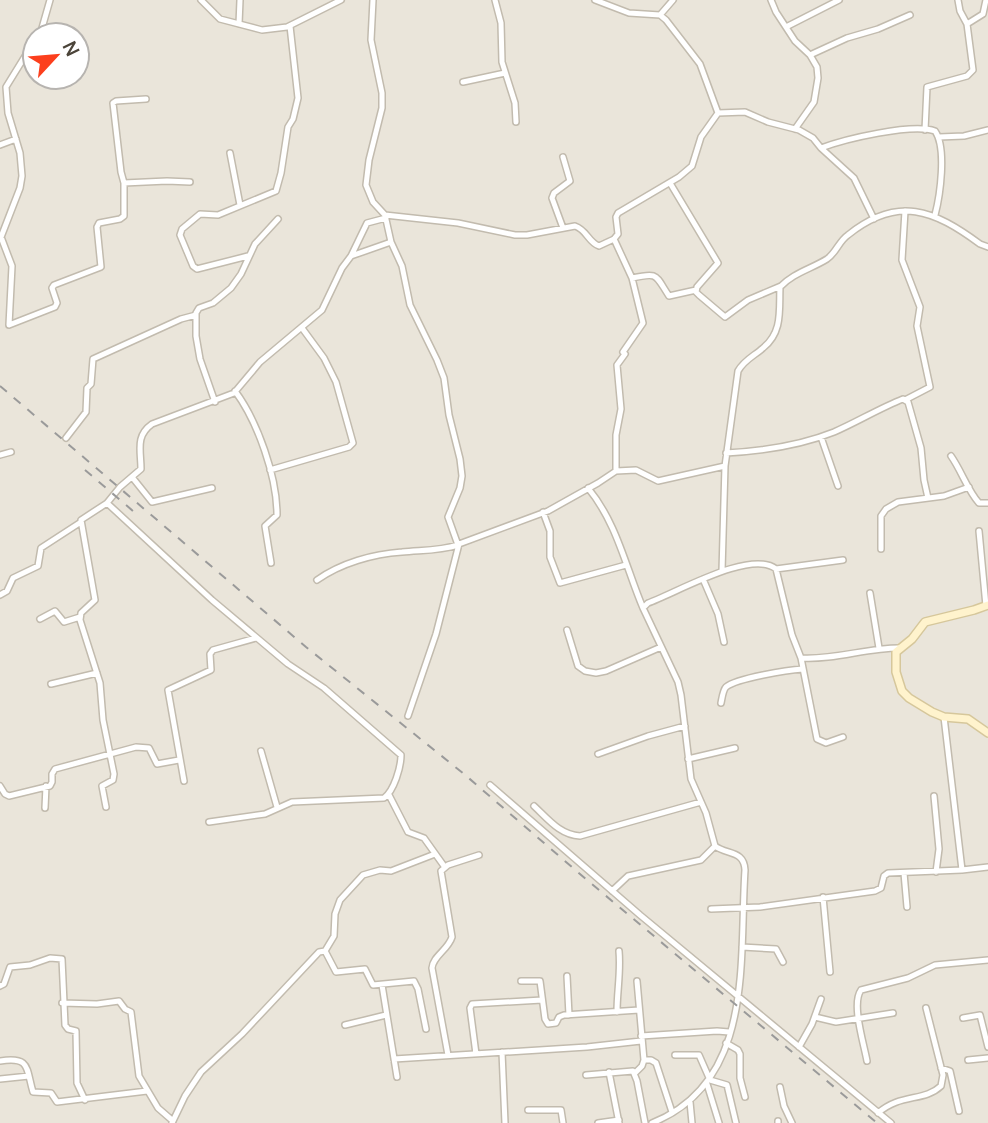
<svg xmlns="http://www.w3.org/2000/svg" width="988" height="1123" font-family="Manrope,sans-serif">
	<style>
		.residential { fill: #eae5da; fill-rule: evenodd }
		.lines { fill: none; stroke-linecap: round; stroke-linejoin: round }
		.street-casing { stroke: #c2bbae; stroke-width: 8 }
		.secondary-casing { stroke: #d6c79b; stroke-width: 10 }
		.street { stroke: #fff; stroke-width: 5 }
		.secondary { stroke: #fff3cd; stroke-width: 7 }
		.rail { stroke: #9a9a9a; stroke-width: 2; stroke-dasharray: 9 9; stroke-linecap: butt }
	</style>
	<rect width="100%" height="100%" fill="#f6f3ec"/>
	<path class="residential" d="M0,0h988v1123h-988zM35,35h42v42h-42z"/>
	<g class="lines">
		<defs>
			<path id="street" d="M201,0l19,19 42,11 25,-3 54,-27
				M495,0l6,23 1,39 13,41 1,19
				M595,0l34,13 31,2 6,5 34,44 18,49
				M771,0l5,12 19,29 15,14 7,12 1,11 -4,24 -19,27
				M958,0l2,11 7,13
				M660,15l13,-15
				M239,24l1,-24
				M786,27l53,-27
				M40,35l10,-35
				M35,40l-29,47 2,26 12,40 2,23 -2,12 -19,49 11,29 -3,59 46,-18 2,-4 -5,-15 2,-3 47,-18 -4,-40 2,-4 21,-4 4,-3v-33l43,-2 23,1
				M810,55l37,-17 31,-9 32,-14
				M463,82l42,-9
				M925,130l2,-43 40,-11 6,-6 -6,-46 16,-10 3,-14
				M939,137l25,-1 24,-6
				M0,145l16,-6
				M230,153l10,52
				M563,157l7,24 -16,12 -2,5 11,30
				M124,183l-3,-11 -8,-69 3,-2 30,-2
				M670,183l48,80 -21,24 -1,5 3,3 26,22 23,-17 33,-14
				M905,211l-3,49 18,47 -3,19 13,61 -25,13
				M385,215l73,8 57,12h12l48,-9c12,4 13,16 24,20l15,-7 4,-5 -2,-17 2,-4 61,-36 13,-11 9,-29 17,-24 27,-1 23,10 31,8 14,8 8,10
				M874,219l-20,-41 -33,-30c24,-9 91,-25 114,-17 12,17 5,65 0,84
				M614,239l18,39 11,45 -20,29
				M248,256l-51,13 -4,-3 -13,-31 2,-6 18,-15 18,1 58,-24 5,-18 7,-46 5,-8 5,-21 -8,-72
				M351,256l16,-33 19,-5
				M632,278c27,-6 23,-3 37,18l27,-6
				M235,391c23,31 42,86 42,124l-12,11 6,37
				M215,402l-15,-43 -4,-23v-23l3,-5 14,-5 18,-15 10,-14 14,-30 23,-25
				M821,437l17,49
				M66,438l20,-26 1,-24 4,-4 2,-25 88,-40 15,-4
				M726,453c37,-2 73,-7 108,-21 23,-10 46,-24 69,-33l5,3 13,46 3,32 4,18
				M0,455l11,-3
				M951,456c10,14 17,35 28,47h9
				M270,470l79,-23 4,-4 -17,-61 -12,-24 -22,-30
				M616,471v-36l5,-26 -4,-44 8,-11
				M132,477l20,25 60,-14
				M588,488c29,35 38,80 55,120
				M107,503l105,97 76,64 36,24 77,67c0,12 -7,36 -17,43l-92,4 -27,12 -56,8
				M543,512l7,19v26l10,26 66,-18
				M979,531l7,75
				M881,549v-33l5,-7 12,-7 46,-6 25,-9
				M776,569l67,-9
				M722,571l3,-105 13,-95c6,-11 16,-15 25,-23 20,-16 16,-38 17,-61 13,-14 31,-18 47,-28 9,-6 12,-18 21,-24 50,-40 86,-25 132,9l8,3
				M703,579l15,35 6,28
				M317,580c24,-17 56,-26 85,-28 19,-2 37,-1 56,-7l-10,-28 12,-29 2,-12 -2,-17 -11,-44 -5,-37 -7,-18 -27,-55 -8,-39 -11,-24
				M870,593l9,55
				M0,595l7,-4 6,-13 25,-12 3,-18 40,-26
				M40,619l15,-8 9,11 16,-5
				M567,630l11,36 7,5 11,2 10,-2 55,-24
				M801,658l16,81 9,4 17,-6
				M51,684l46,-11
				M721,703c1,-5 2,-13 5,-16 11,-9 62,-17 77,-18
				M408,716l28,-82 23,-90 89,-33 50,-28 18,-12 20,-1 22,11 67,-15
				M261,751l16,56
				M598,754l50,-18 37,-10
				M688,759l47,-11
				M184,781l-16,-91 43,-20 -1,-16 3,-4 43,-12
				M490,785l150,130 251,208
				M0,786l5,8 4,2 41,-10 2,-4v-8l3,-5 81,-22 13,1 8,16 22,-4
				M389,795l19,37 16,6 20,28
				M934,796l5,53 -3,23
				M534,806c14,13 26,29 46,30l121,-34
				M106,807l-4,-21 11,-6 1,-6 -11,-54 -3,-37 -20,-63 1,-7 14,-13 -14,-80 26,-17 13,-16 21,-18c0,-18 -6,-33 11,-45l82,-31 26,-31 62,-52 20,-42 9,-12 40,-14 -6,-27 -12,-13 -7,-17 3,-25 13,-52v-15l-11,-53 2,-40
				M45,808l1,-22
				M962,870l26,-3
				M904,873l3,34
				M612,891l16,-15 73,-16 14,-14
				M823,897l7,75
				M711,909l49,-2 115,-16 6,-3 3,-12 4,-3 74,-3 -18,-153
				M742,947l34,2 7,13
				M325,951l9,-15 1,-22 5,-14 23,-25 17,-5 11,1 44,-17
				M567,976l2,39
				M521,981h19l5,38 3,5 8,-1 3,-6 5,-2 75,-5
				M382,985l15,92
				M0,986l4,-2 6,-17 20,-2 20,-7 12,1 3,66 3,4 8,2 1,52 8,17
				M62,1003l35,1 22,-3 6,8 6,3 8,64 19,32 15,13
				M617,1012c0,-21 4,-40 2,-61
				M815,1017l21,5 57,-9
				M963,1018l17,-3 8,32
				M345,1025l41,-10
				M641,1036l76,-5 12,1
				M726,1043l12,7 2,4v24l5,19
				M799,1047l13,-23 9,-25
				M502,1052l3,71
				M476,1054l-6,-46 2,-4 70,-4
				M448,1055l-16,-87c1,-12 16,-18 20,-31l-11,-66 7,-6 31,-10
				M675,1055h24l11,25 17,5 9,38
				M394,1059l193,-12 54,-6
				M644,1060h7l5,3 16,49
				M968,1060l20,-2
				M0,1061c31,-5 26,8 33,31l18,1 6,9 90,-11
				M867,1061c-3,-17 -16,-57 -6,-71l47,-12 27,-13 53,-5
				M941,1068l9,3 9,40
				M609,1072l10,51
				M635,1073l7,-7 2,-6 -7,-79
				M586,1075l47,-4 4,10 8,42
				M0,1079l29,-3
				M707,1084l12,39
				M780,1087l4,19 8,17
				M690,1102l2,21
				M528,1110h33l2,13
				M878,1113c23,-20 46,-11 63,-27l2,-11 -17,-67
				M778,1121v2
				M172,1123l13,-27 16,-24 41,-38 77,-82 6,-1 11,21 29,-3 8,16 41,-4 4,8 8,40
				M598,1123l21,-3
				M652,1123c103,-41 87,-163 93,-253 -1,-20 -18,-15 -30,-24l-9,-33 -15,-34 -10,-84 -3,-13 -35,-74 5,-5c28,-10 103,-54 128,-34l16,66 9,23c34,2 65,-10 98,-10"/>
			<path id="secondary" d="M988,605l-14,5 -49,12 -13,17 -16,13v20l6,19 7,7 23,14 12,5 24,2 20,14"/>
		</defs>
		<use href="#street" class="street-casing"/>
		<use href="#secondary" class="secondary-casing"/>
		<use href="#street" class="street"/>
		<use href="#secondary" class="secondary"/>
		<path class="rail" d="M0,386l306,261 158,127 123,106 290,243
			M85,470l48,41"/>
	</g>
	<g transform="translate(56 56) rotate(64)"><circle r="33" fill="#ffffff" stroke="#b7b4b0" stroke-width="2"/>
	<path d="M0-5L12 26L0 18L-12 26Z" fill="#fc3f1d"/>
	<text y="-10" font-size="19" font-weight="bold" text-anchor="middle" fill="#4b4439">N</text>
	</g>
</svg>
